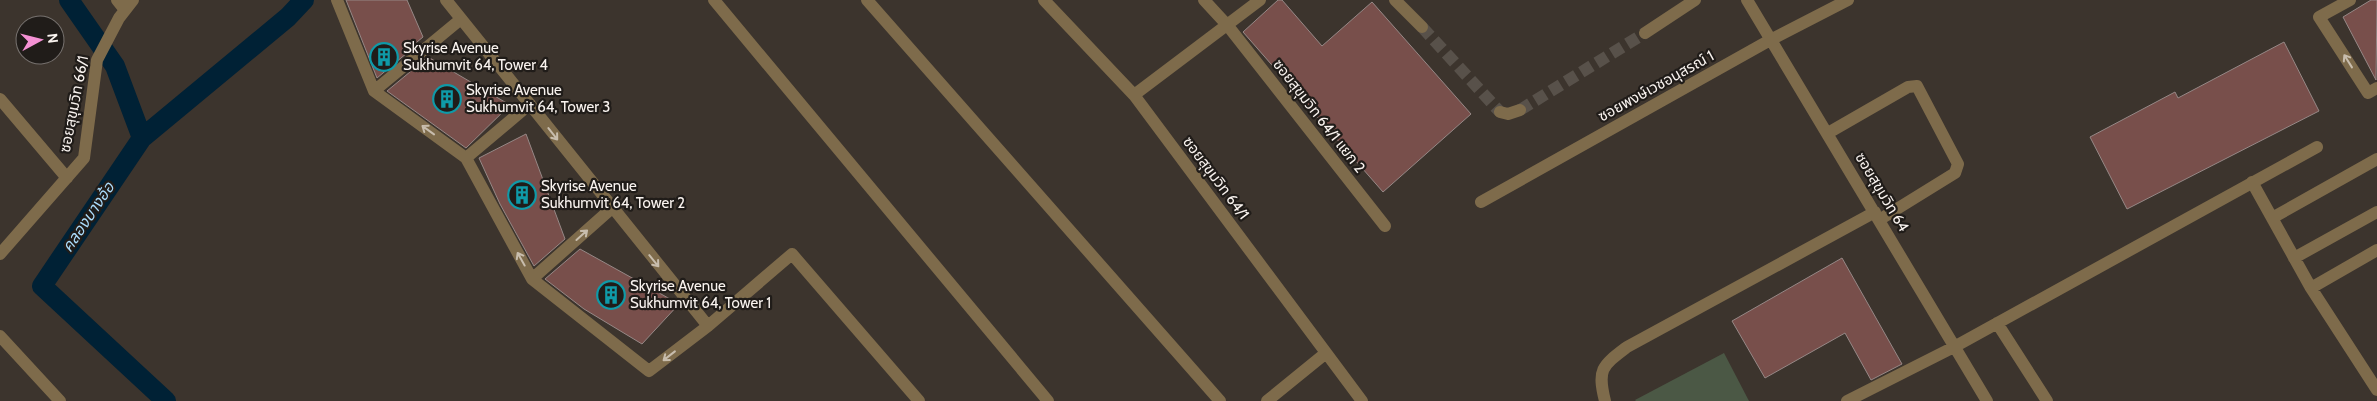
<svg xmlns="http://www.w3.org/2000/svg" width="2377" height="401" font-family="Cabin,'Noto Sans Thai',sans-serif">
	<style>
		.green { fill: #4b5845 }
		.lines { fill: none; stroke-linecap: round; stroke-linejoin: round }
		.canal { stroke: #002135; stroke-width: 20 }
		.building { fill: #784f4b; stroke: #968886 }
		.minor-tunnel { stroke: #58514a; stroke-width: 12; stroke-dasharray: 12 6; stroke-linecap: butt }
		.minor { stroke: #7e6b4b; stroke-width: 12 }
		.oneway { stroke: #c8bdad }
		.labels { text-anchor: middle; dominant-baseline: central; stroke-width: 4.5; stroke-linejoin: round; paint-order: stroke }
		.poi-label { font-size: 15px; fill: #f9f3ef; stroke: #201c19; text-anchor: start }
		.street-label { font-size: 15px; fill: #f9f3ef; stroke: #201c19 }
		.water-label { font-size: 16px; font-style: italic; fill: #aadcfc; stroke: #201c19 }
	</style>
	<rect width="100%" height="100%" fill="#3c342d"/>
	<path class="green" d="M1724,353l25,48h-113l-1,-1z"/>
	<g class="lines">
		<path class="canal" d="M69,0l46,66 27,72 -100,148 124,115
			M142,138l146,-121 16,-17"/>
	</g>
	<path class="building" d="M346,0h61l16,37 -12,10 2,1 -36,30z
		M1278,0h4l40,46 50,-44 99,112 -88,78 -140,-160z
		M2371,0h6l-1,80 -33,-63z
		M2284,42l35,69 -192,98 -37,-72 85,-45 3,6z
		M428,57l82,48 -44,43 -79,-57z
		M526,134l39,105 -31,27 -34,-62 -21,-46z
		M580,249l99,55 -37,40 -58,-35 -39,-30z
		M1842,258l60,106 -31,16 -26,-47 -80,45 -33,-57z"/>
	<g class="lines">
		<path class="minor-tunnel" d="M1422,27l78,85
			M1520,110l125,-77"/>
		<path class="minor" d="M117,0l8,10
			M337,0l37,91 92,67 66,121 117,92 59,-45 84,-72 127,147
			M446,0l262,326
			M714,0l334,401
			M867,0l353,401
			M1044,0l90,95
			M1204,0l24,26 157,200
			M1260,0l-126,95 228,306
			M1395,0l27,27
			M1747,0l240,401
			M2350,0l-31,17 49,76 9,-5
			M1645,33l50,-33
			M374,91l87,-72
			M0,99l67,79
			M1500,112l8,2 12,-4
			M1828,133l80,-46 9,-1 41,78 -3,9 -76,47
			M466,158l64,-54
			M2252,182l59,106 66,102
			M1481,202l291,-163 76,-39
			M2272,218l105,-59
			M0,254l84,-96 13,-98 22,-42 14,-18
			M2294,258l83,-46
			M532,279l80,-71
			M2311,288l66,-38
			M1997,323l50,78
			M0,336l60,65
			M1267,401l59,-48
			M1605,401c-8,-32 -3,-35 22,-54l248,-135
			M1847,401l107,-54 363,-200"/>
	</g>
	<defs><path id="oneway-shaft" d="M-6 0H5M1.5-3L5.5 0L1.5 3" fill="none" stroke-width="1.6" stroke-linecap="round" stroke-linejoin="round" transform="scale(1.25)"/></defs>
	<g class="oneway">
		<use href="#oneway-shaft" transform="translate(2348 61) rotate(-122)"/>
		<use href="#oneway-shaft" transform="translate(428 130) rotate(-144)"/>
		<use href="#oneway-shaft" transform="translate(553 134) rotate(52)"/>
		<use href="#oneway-shaft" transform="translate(582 235) rotate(-42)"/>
		<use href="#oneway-shaft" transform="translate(521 259) rotate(-119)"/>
		<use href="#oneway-shaft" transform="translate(654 261) rotate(51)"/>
		<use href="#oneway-shaft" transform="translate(669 356) rotate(142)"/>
	</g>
	<defs>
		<symbol id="building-ring" viewBox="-11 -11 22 22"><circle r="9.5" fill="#201c19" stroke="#0f9aa8" stroke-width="1.5"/><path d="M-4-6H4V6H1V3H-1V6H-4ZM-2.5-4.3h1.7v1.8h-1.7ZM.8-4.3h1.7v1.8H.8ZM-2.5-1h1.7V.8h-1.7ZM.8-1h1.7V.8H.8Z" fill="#0f9aa8"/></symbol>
	</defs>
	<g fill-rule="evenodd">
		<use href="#building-ring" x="368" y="41" width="32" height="32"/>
		<use href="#building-ring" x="431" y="83" width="32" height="32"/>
		<use href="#building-ring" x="506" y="179" width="32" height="32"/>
		<use href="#building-ring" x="595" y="279" width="32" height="32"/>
	</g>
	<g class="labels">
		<g class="poi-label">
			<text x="403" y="48">Skyrise Avenue<tspan x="403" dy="17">Sukhumvit 64, Tower 4</tspan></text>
			<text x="466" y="90">Skyrise Avenue<tspan x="466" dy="17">Sukhumvit 64, Tower 3</tspan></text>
			<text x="541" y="186">Skyrise Avenue<tspan x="541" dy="17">Sukhumvit 64, Tower 2</tspan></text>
			<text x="630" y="286">Skyrise Avenue<tspan x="630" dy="17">Sukhumvit 64, Tower 1</tspan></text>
		</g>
		<g class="street-label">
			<text transform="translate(1656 86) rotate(-29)">ซอยพงษ์เวชอนุสรณ์ 1</text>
			<text transform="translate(74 104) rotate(-79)">ซอยสุขุมวิท 66/1</text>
			<text transform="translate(1319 116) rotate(52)">ซอยสุขุมวิท 64/1 แยก 2</text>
			<text transform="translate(1216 178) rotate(53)">ซอยสุขุมวิท 64/1</text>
			<text transform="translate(1882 192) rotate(59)">ซอยสุขุมวิท 64</text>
		</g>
		<g class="water-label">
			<text transform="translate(88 217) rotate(-56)">คลองบางอ้อ</text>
		</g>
	</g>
	<g transform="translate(40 40) rotate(83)"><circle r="24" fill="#201c19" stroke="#77726f"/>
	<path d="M0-4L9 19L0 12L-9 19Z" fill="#f491d4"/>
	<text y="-8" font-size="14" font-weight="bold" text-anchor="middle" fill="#f9f3ef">N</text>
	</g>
</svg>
